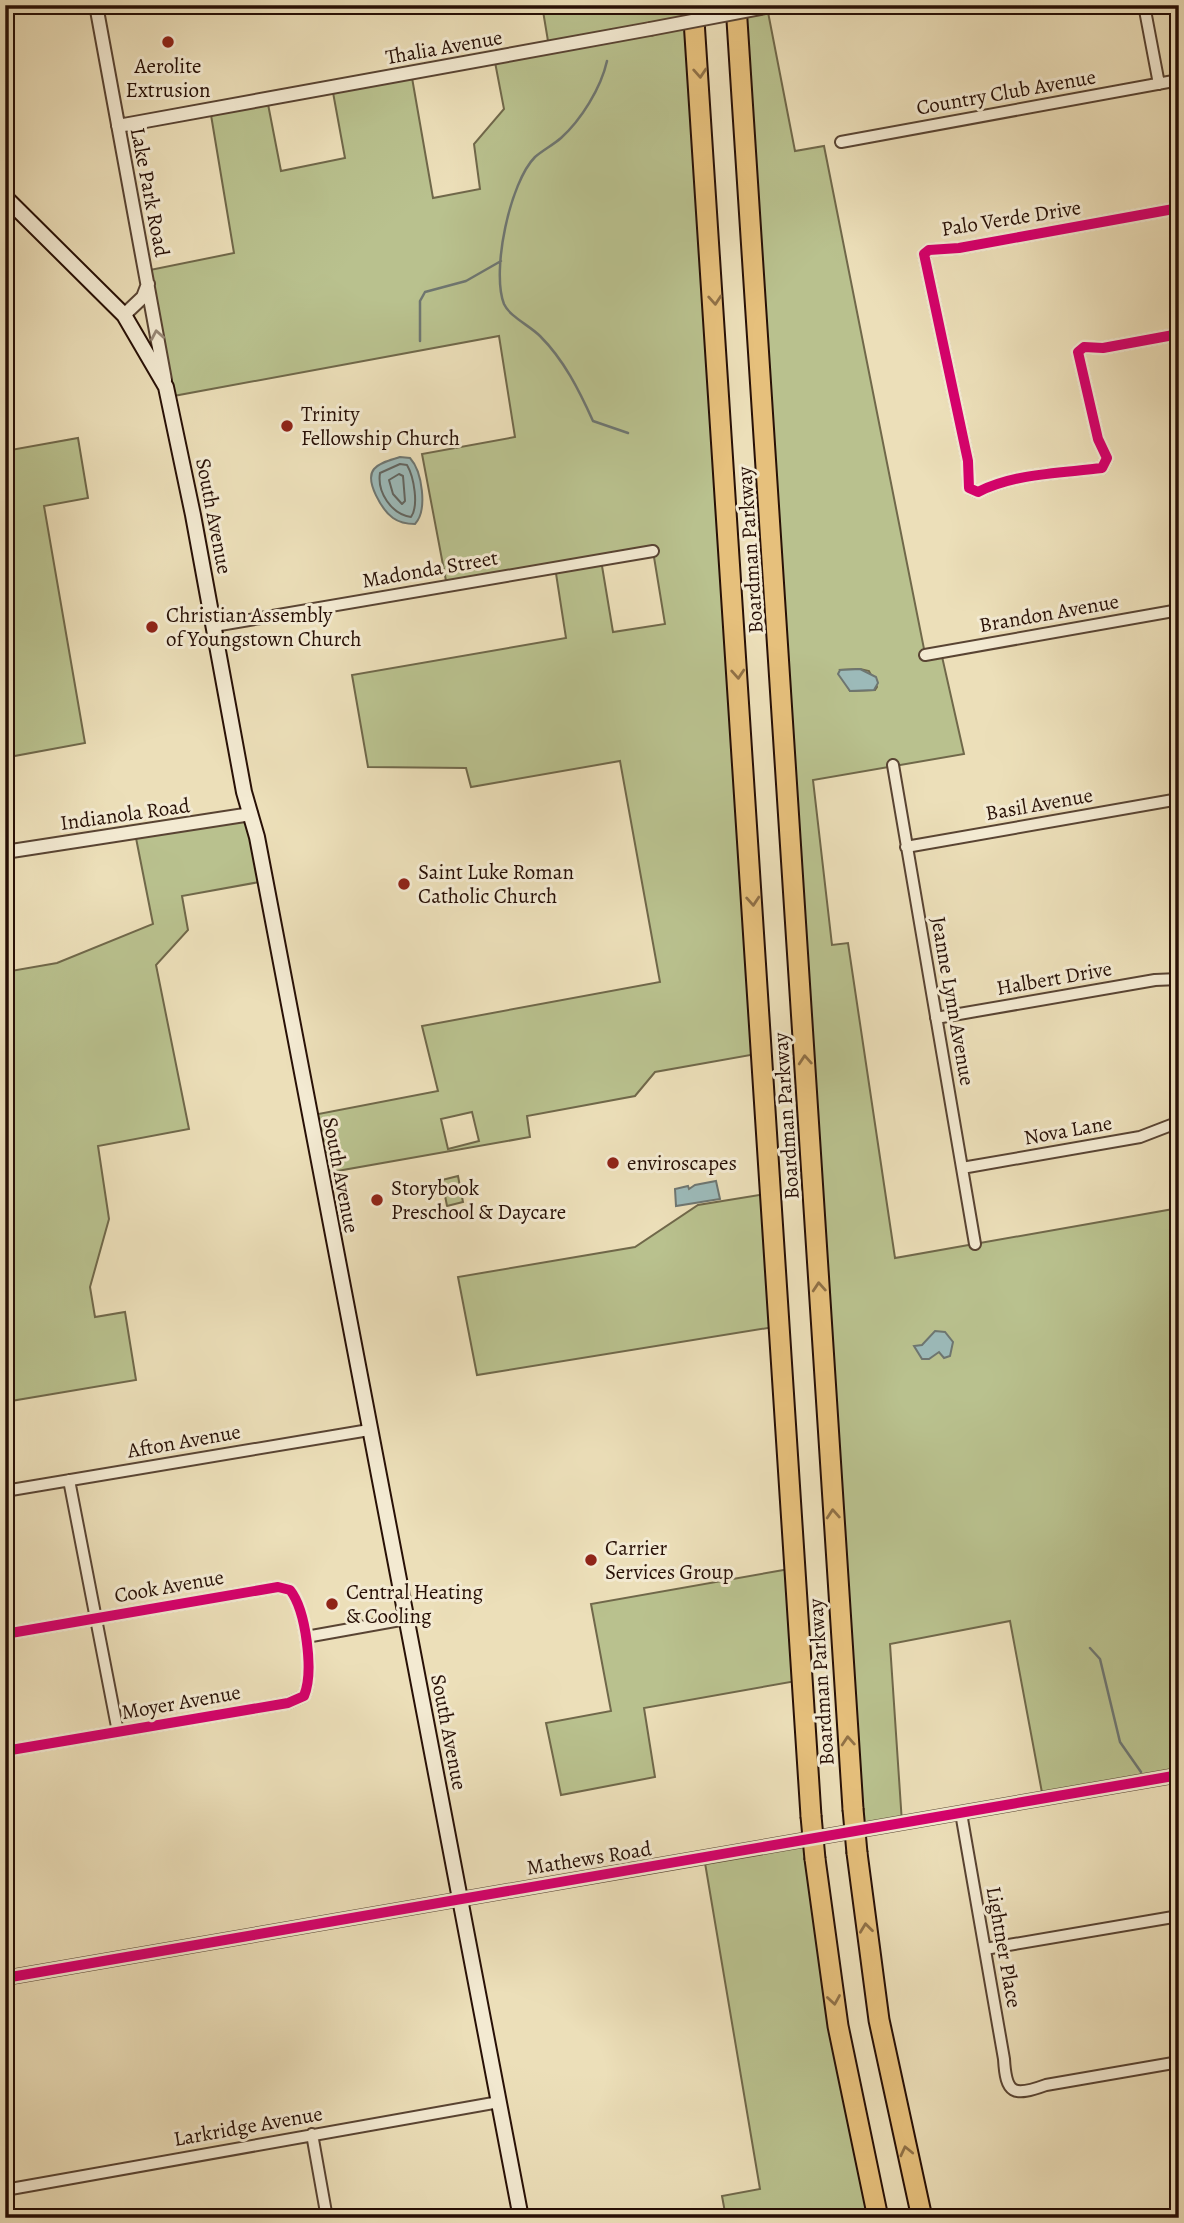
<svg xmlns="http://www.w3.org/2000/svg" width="1184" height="2223" font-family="Alegreya,serif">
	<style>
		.green { fill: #b9c18e; stroke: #70684a; stroke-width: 2; fill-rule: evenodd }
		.water { fill: #9cbab9; stroke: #6e7671; stroke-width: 2 }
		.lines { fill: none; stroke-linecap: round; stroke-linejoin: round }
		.shore { stroke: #626560; stroke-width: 2 }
		.stream { stroke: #6e7671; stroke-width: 2.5 }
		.minor-casing { stroke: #594433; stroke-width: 14 }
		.tertiary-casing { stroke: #594433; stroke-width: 16 }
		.secondary-casing { stroke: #281006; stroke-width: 18 }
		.motorway-casing { stroke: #281006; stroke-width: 23 }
		.minor { stroke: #f3ead2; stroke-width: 10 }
		.tertiary { stroke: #f3ead2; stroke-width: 12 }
		.secondary { stroke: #f3ead2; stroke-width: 14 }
		.motorway { stroke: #e6c07c; stroke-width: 19 }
		.tertiary-bridge-casing { stroke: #594433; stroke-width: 16; stroke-linecap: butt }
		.motorway-bridge-casing { stroke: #281006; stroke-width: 23; stroke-linecap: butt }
		.tertiary-bridge { stroke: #f3ead2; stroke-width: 12 }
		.motorway-bridge { stroke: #e6c07c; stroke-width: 19 }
		.cycleway-casing { stroke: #f3ead2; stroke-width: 15 }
		.cycleway { stroke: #d6006c; stroke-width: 10 }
		.oneway { stroke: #907147 }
		.oneway2 { stroke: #988876 }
		.poi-dot { fill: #8f2418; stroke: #f3ead2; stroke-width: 2.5 }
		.labels { text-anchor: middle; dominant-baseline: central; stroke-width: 6; stroke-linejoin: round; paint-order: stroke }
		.street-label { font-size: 21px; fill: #281006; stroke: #f3ead2 }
		.poi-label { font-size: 21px; fill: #281006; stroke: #f3ead2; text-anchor: start }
	</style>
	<rect width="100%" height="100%" fill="#ecdfb9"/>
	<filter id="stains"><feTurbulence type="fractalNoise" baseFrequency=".00286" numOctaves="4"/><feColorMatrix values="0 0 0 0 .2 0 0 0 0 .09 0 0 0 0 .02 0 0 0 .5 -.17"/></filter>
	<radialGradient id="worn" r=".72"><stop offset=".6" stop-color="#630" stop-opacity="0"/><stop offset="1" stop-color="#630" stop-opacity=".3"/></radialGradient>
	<path class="green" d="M542,5h151l69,1048 -107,19 -20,24 -108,20 3,21 -210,37 -12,-58 130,-25 -16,-65 238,-44 -40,-221 -149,26 -5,-19 -98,-1 -16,-92 214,-37 -11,-71 -108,19 -25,-132 93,-17 -16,-101 -331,61 -23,-126 89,-18 -24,-144 57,-10 14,72 64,-13 -13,-71 79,-15 22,126 47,-9 -6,-45 30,-35 -10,-52 55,-10zM653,551l12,73 -52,8 -12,-72zM472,1112l7,29 -31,8 -7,-30z
		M736,5l31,2 28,144 29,-5 101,508 16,-2 23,102 -151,26 19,165 16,-2 47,315 284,-50v567l-136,23 -33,-177 -120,23 12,179 -47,7zM860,669l9,2 8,16 -2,3 -25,1 -10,-21z
		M78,438l10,60 -44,8 41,237 -76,14 -4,-22v-284z
		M251,814l14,67 -83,15 6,34 -32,35 33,164 -91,17 11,73 -19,68 5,30 30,-5 11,68 -131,22v-430l52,-9 96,-39 -18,-91z
		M458,1176l5,26 -16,4 -5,-26z
		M771,1193l9,133 -303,49 -19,-98 177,-30 63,-42z
		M795,1568l7,112 -158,28 11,69 -94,18 -15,-72 65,-12 -20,-107z
		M813,1838l65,380h-152l-4,-22 38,-7 -56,-332z"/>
	<path class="water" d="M400,457l10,1c12,13 18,52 5,66 -8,0 -15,-1 -22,-6 -10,-7 -29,-37 -19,-49 6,-7 17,-9 26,-12z
		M860,669l16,8 2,6 -4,7 -24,1 -12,-17 2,-4z
		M716,1181l4,18 -44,7 -1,-17 13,-3 1,3 6,-4z
		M935,1331l10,1 8,10 -3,14 -6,2 -5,-6 -10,7h-7l-8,-13 8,-1z"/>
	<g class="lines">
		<path class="shore" d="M400,464l7,1c7,12 12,41 4,52 -20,-3 -34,-25 -31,-44z
			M399,474l4,2 2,25 -3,3 -9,-10 -4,-14z"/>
		<path class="stream" d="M607,61c-6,27 -26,59 -46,77 -8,7 -18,12 -26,19 -25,25 -44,114 -31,147 6,13 25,21 36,32 24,24 39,54 53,85l35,12
			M420,341v-40l5,-9 41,-11 35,-20
			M1090,1648l10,11 20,83 21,30"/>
		<defs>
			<path id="minor" d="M1144,5l15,79
				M841,142l338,-62
				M1179,208l-220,40 -30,2 -5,4 44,207 1,27 9,4c37,-19 85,-19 124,-24l5,-10 -9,-19 -20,-87 6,-5 19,1 76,-14
				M214,626l439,-75
				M925,655l254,-45
				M893,765l82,479
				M906,847l273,-48
				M936,1018l219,-38 24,-1
				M962,1168l178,-31 39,-15
				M69,1480l49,252
				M5,1491l364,-61
				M5,1634l273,-47 12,3c16,20 24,82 14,106l-16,7 -283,48
				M306,1637l100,-18
				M961,1813l43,246c2,35 9,38 42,26l133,-23
				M985,1949l194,-33
				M312,2134l15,84
				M5,2190l494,-88"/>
			<path id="tertiary" d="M96,5l69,375
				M118,126l532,-97
				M124,315l19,-18 5,-13
				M5,852l246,-38
				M5,1978l1174,-203"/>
			<path id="secondary" d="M5,197l119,118 42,72 27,128 51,277 13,45 264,1381"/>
			<path id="motorway" d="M693,5l118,1811
				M736,5l117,1804
				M857,1853l22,167 43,198
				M815,1859l23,167 40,192"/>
		</defs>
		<use href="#minor" class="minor-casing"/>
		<use href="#tertiary" class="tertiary-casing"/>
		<use href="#secondary" class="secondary-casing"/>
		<use href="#motorway" class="motorway-casing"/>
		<use href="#minor" class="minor"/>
		<use href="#tertiary" class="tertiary"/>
		<use href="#secondary" class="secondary"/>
		<use href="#motorway" class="motorway"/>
		<defs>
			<path id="tertiary-bridge" d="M650,29l126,-24"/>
			<path id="motorway-bridge" d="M853,1809l4,44
				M811,1816l4,43"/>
		</defs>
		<use href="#tertiary-bridge" class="tertiary-bridge-casing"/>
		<use href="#motorway-bridge" class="motorway-bridge-casing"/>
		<use href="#tertiary-bridge" class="tertiary-bridge"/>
		<use href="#motorway-bridge" class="motorway-bridge"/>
		<defs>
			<path id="cycleway" d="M1179,208l-220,40 -30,2 -5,4 44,207 1,27 9,4c37,-19 85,-19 124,-24l5,-10 -9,-19 -20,-87 6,-5 19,1 76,-14
				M5,1634l273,-47 12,3c16,20 24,82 14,106l-16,7 -283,48
				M5,1978l1174,-203"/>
		</defs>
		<use href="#cycleway" class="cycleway-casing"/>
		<use href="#cycleway" class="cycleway"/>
	</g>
	<defs><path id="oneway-chevron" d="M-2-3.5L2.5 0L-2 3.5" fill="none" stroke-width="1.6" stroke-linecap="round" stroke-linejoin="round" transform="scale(1.75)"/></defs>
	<g class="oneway">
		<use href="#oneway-chevron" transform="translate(700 73) rotate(86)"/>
		<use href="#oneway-chevron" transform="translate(715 300) rotate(86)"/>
		<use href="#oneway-chevron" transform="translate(738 674) rotate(86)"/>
		<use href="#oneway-chevron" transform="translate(753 901) rotate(86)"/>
		<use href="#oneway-chevron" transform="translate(805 1060) rotate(-94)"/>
		<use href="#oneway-chevron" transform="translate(819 1287) rotate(-94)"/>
		<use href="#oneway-chevron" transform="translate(833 1514) rotate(-94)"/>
		<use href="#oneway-chevron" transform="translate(848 1741) rotate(-94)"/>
		<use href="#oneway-chevron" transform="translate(866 1928) rotate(-97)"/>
		<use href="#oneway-chevron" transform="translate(834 2000) rotate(81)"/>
		<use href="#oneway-chevron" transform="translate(906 2151) rotate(-103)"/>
	</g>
	<use class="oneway2" href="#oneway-chevron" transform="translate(157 335) rotate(-100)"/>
	<g class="poi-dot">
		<circle cx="168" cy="42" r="7"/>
		<circle cx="287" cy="426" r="7"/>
		<circle cx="152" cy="627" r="7"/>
		<circle cx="404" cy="884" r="7"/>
		<circle cx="613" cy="1163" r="7"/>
		<circle cx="377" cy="1200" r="7"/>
		<circle cx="591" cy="1560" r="7"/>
		<circle cx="332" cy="1604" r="7"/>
	</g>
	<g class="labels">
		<g class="street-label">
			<text transform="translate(444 47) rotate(-10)">Thalia Avenue</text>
			<text transform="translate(1006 92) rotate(-10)">Country Club Avenue</text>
			<text transform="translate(150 192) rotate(79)">Lake Park Road</text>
			<text transform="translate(1011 218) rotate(-9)">Palo Verde Drive</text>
			<text transform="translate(214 516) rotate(79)">South Avenue</text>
			<text transform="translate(750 550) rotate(-94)">Boardman Parkway</text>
			<text transform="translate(430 569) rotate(-10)">Madonda Street</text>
			<text transform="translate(1049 613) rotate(-10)">Brandon Avenue</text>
			<text transform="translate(1039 804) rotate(-10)">Basil Avenue</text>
			<text transform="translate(125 814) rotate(-8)">Indianola Road</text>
			<text transform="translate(1054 978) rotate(-10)">Halbert Drive</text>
			<text transform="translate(953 1001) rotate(80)">Jeanne Lynn Avenue</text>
			<text transform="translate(786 1116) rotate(-94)">Boardman Parkway</text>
			<text transform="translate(1068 1130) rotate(-10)">Nova Lane</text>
			<text transform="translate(341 1175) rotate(79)">South Avenue</text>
			<text transform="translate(184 1441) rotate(-10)">Afton Avenue</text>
			<text transform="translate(169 1586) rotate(-10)">Cook Avenue</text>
			<text transform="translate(821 1682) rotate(-94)">Boardman Parkway</text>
			<text transform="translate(181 1702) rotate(-10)">Moyer Avenue</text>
			<text transform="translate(449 1732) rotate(79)">South Avenue</text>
			<text transform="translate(589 1858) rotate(-9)">Mathews Road</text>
			<text transform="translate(1004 1947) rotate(80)">Lightner Place</text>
			<text transform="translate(248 2126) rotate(-10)">Larkridge Avenue</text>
		</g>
		<g class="poi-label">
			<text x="168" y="66" text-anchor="middle">Aerolite<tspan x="168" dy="24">Extrusion</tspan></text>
			<text x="301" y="414">Trinity<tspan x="301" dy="24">Fellowship Church</tspan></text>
			<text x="166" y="615">Christian Assembly<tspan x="166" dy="24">of Youngstown Church</tspan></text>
			<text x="418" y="872">Saint Luke Roman<tspan x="418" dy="24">Catholic Church</tspan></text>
			<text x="627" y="1163">enviroscapes</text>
			<text x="391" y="1188">Storybook<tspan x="391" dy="24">Preschool &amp; Daycare</tspan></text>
			<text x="605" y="1548">Carrier<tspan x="605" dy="24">Services Group</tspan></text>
			<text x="346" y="1592">Central Heating<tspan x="346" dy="24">&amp; Cooling</tspan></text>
		</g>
	</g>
	<rect width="1184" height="2223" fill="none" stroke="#ecdfb9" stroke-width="28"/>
	<rect x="7" y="7" width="1170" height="2209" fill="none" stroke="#281006" stroke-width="3.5"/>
	<rect x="14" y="14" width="1156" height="2195" fill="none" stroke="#281006" stroke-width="2"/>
	<rect width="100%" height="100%" filter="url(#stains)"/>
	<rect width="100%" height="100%" fill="url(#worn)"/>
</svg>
